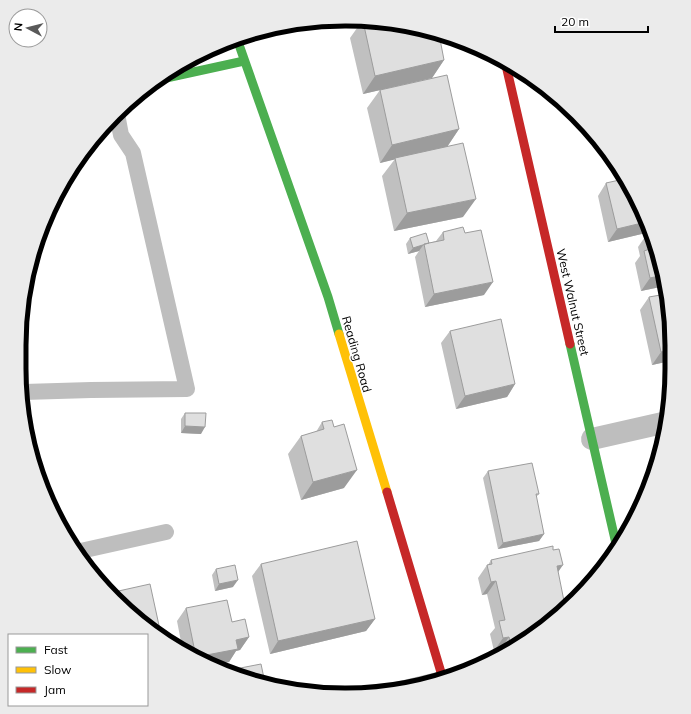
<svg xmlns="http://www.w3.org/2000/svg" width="691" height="714" font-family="Mulish,sans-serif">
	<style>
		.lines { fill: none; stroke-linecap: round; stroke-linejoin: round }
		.lane { stroke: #bebebe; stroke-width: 16 }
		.street { stroke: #bebebe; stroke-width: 22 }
		.fast { stroke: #4caf50; stroke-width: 9 }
		.slow { stroke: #ffc107; stroke-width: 9 }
		.jam { stroke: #c62828; stroke-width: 9 }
		.wall { fill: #c0c0c0 }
		.shaded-wall { fill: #9c9c9c }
		.building { fill: #dfdfdf; stroke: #9c9c9c }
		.labels { text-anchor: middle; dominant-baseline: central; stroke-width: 3; stroke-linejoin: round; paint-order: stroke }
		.street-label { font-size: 12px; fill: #000; stroke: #fff }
		.rim { fill: none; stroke: #000; stroke-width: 5 }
	</style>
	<rect width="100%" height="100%" fill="#fff"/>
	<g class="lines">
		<path class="lane" d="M24,392l67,-2 96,-1 -54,-236 -12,-18 -4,-21
			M76,552l90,-20
			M396,690l46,-11"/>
		<path class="street" d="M592,439l75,-17"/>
		<path class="fast" d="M237,39l91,258 11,37
			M157,80l87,-19
			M570,344l47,204"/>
		<path class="slow" d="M339,334l48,158"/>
		<path class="jam" d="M505,61l65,283
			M387,492l56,187"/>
	</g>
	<path class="wall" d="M362,21l26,1 56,38 -12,18 -69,16 -13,-56z
		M380,90l79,39 -12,18 16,70 -69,14 -12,-55 13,-17 -15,4 -13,-55z
		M606,183l32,18 12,31 -42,10 -10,-46z
		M443,232l22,1 19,62 -59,12 -10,-50 4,-6 -11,3 -2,-10 4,-6 19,5 7,-2z
		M647,234l18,52 -24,5 -6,-28 5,-7 -2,-9z
		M649,297l21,64 -18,4 -12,-55z
		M450,331l65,53 -8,13 -51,12 -15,-66z
		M185,413l16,21 -20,-1v-14z
		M322,422l22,66 -43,12 -13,-46 13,-18 15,-4z
		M662,441l-2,8v-5z
		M488,471l51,23 -3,3 8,37 -5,7 -41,8 -15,-71z
		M491,560l67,11 -14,56 -43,28 -1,-5 -6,1 -4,-17 5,-6 -8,-34 -5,1 -4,-17 9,-13h1z
		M261,564l114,55 -9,12 -96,23 -18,-78z
		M216,569l17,18 -18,4 -3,-16z
		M186,608l46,14 17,15 -9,13 -4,1 -7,11 -17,3 -29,-13 -6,-31z"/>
	<path class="shaded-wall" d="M444,60l-12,18 -69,16 12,-18z
		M459,129l-12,18 -67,16 12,-18z
		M476,199l-13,18 -69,14 13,-18z
		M646,222l4,10 -42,10 9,-13z
		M424,244l-5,7 -11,3 5,-6z
		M663,275l2,11 -24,5 9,-13z
		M493,282l-9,13 -59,12 9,-13z
		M671,350l-1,11 -18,4 9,-13z
		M515,384l-8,13 -51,12 9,-13z
		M185,426l20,1 -4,7 -20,-1z
		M357,470l-13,18 -43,12 12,-18z
		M544,534l-5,7 -41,8 5,-6z
		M563,565l-9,13 3,-12z
		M238,580l-5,7 -18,4 4,-7z
		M496,581l-9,13 -5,1 9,-13z
		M375,619l-9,12 -96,23 8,-13z
		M160,630l-3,3 -3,-2z
		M249,637l-9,13 -4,1 -7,11 -17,3 -16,-7 40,-18z
		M509,637l-9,13 -6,1 9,-13z
		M525,639l-24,15 9,-12 16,-3z"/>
	<path class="building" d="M363,21l25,1 51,12 5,26 -69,16z
		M447,75l12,54 -67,16 -12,-55z
		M463,143l13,56 -69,14 -12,-55z
		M624,179l14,22 8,21 -29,7 -11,-46z
		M463,227l2,6 16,-3 12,52 -59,12 -10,-50 20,-4 -1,-8z
		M426,233l3,10 -16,5 -3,-10z
		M647,234h4l10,27 2,14 -13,3 -6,-27 6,-2z
		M666,294l5,30v26l-10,2 -12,-55z
		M501,319l14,65 -50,12 -15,-65z
		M185,413h21l-1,14 -20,-1z
		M332,420l2,7 10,-3 13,46 -44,12 -12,-46 23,-7 -2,-7z
		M532,463l7,31h-3l8,40 -41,9 -15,-72z
		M357,541l18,78 -97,22 -17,-77z
		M553,546v4l6,-1 4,16 -6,1 8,40 3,-1 -24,22 -18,12 -16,3 -1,-5 -6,1 -4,-17 6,-1 -9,-39 -5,1 -4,-17 5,-1 -1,-4z
		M235,565l3,15 -19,4 -3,-15z
		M150,584l10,46 -6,1 -24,-17 -15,-17 -1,-5z
		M227,600l5,22 13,-3 4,18 -13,3 2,9 -42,8 -10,-49z
		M261,664l4,19 -25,-5 -9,-4 -1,-4z"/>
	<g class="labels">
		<g class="street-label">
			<text transform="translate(573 302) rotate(77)">West Walnut Street</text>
			<text transform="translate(357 354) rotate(74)">Reading Road</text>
		</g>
	</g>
	<path d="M0 0H691V714H0ZM345 26H346A319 319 0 0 1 665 345V369A319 319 0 0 1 346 688H345A319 319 0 0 1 26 369V345A319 319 0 0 1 345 26Z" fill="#ebebeb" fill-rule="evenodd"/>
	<path class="rim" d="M345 26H346A319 319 0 0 1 665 345V369A319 319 0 0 1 346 688H345A319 319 0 0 1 26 369V345A319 319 0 0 1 345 26Z"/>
	<rect x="8" y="634" width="140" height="72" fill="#ffffff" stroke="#999999"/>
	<rect x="16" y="647" width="20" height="6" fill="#4caf50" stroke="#999999"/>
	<text x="44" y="654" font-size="12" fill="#000000">Fast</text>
	<rect x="16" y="667" width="20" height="6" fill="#ffc107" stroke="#999999"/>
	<text x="44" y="674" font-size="12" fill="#000000">Slow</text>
	<rect x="16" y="687" width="20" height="6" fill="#c62828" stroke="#999999"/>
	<text x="44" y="694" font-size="12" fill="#000000">Jam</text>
	<g transform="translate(28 28) rotate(277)"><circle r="19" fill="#ffffff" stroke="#999999"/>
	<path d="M0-3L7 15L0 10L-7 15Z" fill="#595959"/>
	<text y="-6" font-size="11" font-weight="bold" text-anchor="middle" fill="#000000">N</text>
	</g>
	<path d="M555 26v6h93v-6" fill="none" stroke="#000000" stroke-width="2"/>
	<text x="561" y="26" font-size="12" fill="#000000" stroke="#ffffff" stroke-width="3" paint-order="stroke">20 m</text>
</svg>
